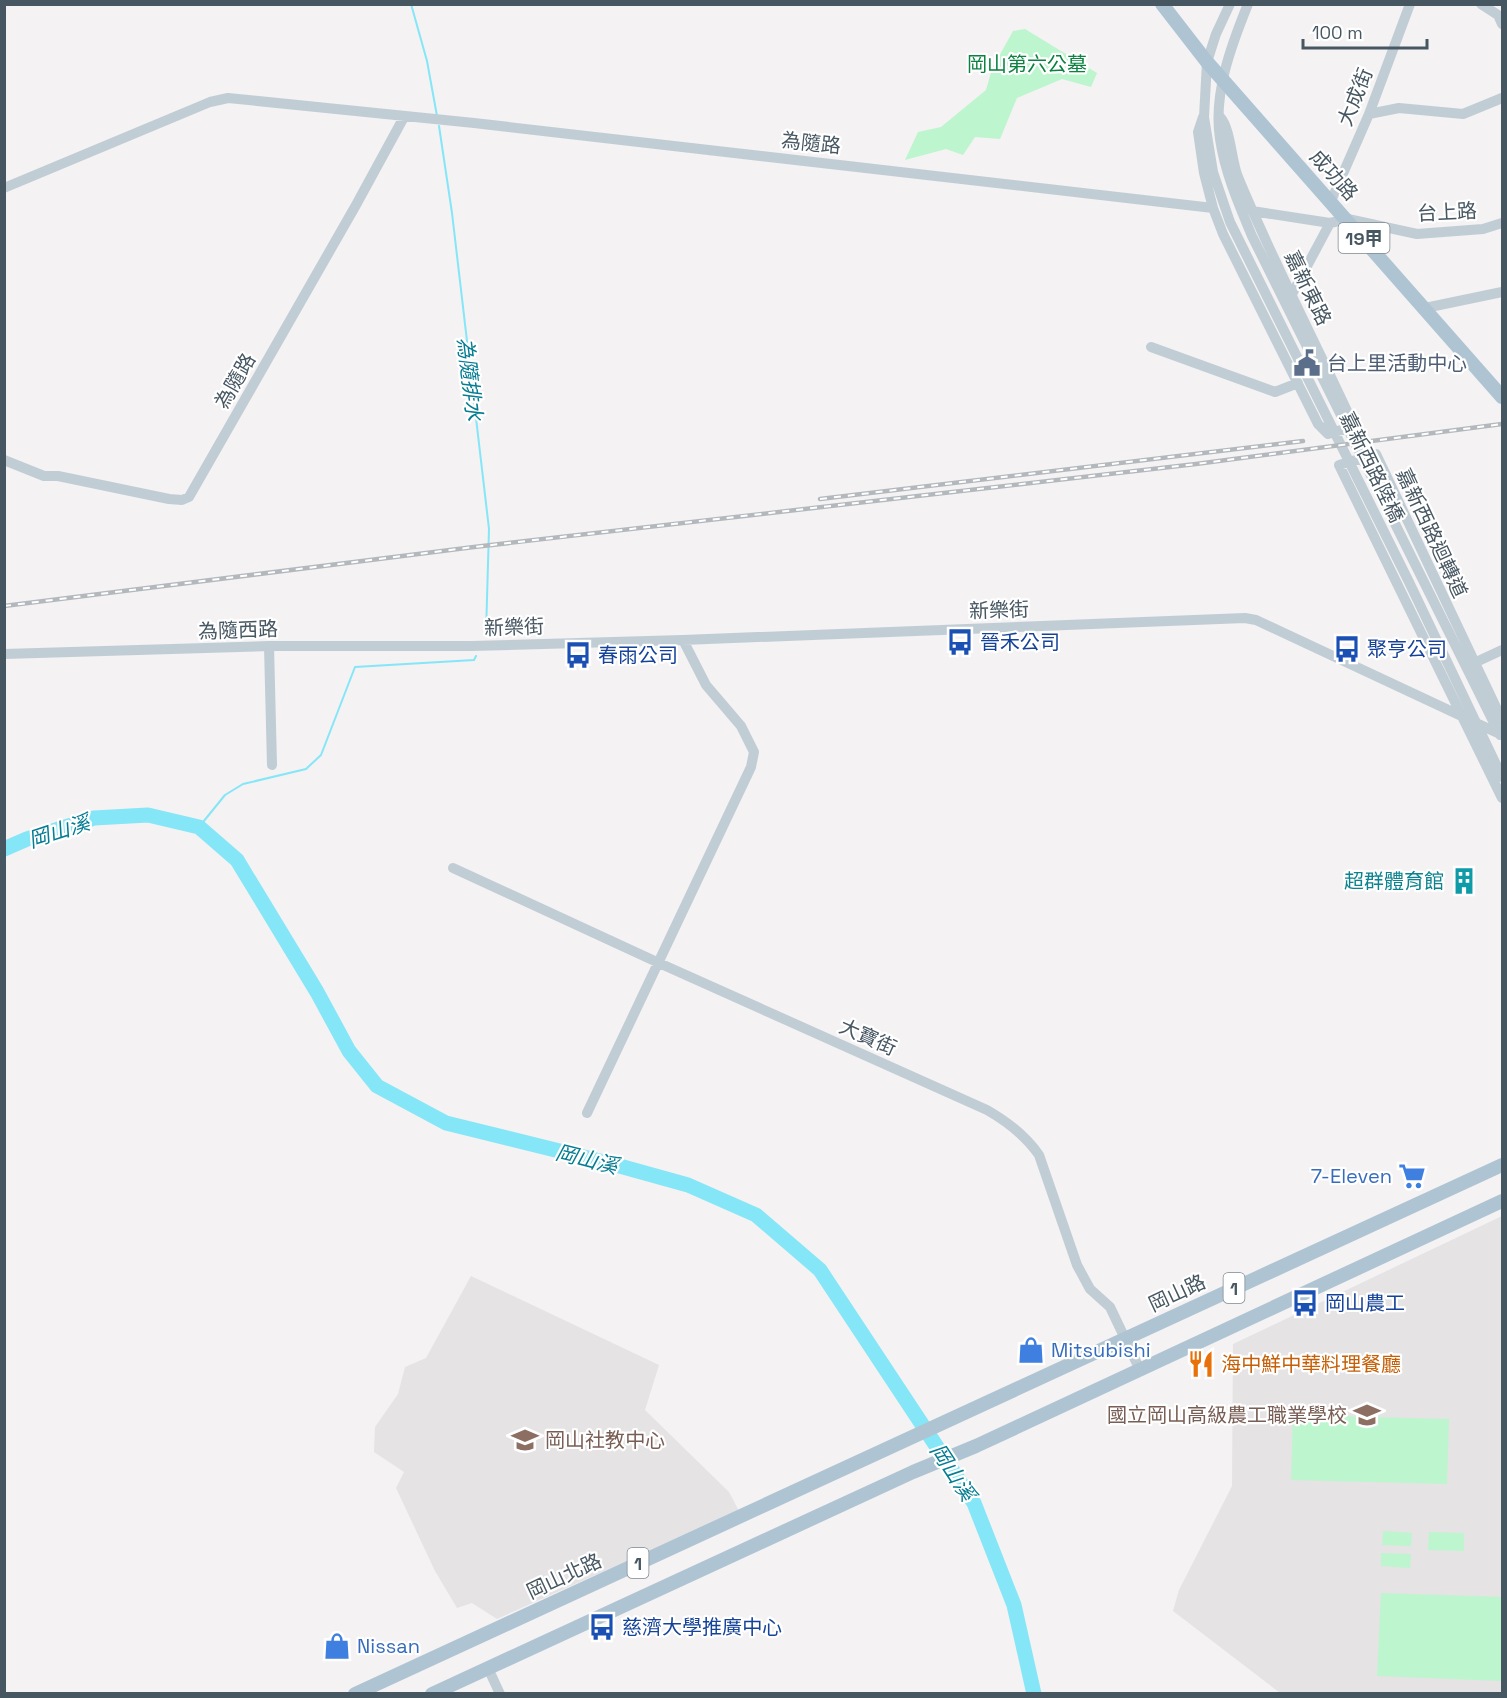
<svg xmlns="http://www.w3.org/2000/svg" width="1507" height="1698" font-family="'Space Grotesk','Noto Sans TC',sans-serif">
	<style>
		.education { fill: #e5e3e4 }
		.green { fill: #bdf5cf }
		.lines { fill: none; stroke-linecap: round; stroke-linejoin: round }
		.stream { stroke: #85e6f7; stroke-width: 2 }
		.river { stroke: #85e6f7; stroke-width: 15 }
		.minor { stroke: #c1cdd5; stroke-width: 10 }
		.major { stroke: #afc4d3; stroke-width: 14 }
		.rail-casing { stroke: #b3b8bd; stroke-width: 4.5 }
		.rail { stroke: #fff; stroke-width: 2; stroke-dasharray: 7; stroke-linecap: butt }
		.labels { text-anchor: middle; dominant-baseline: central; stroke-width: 4.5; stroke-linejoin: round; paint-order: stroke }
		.shield { fill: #fff; stroke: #7e8991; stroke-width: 1.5 }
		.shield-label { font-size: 18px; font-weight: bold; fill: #475762 }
		.park-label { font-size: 20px; fill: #0c8241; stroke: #fff }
		.street-label { font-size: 20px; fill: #475762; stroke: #fff }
		.service-label { font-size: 20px; fill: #4e5e75; stroke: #fff; text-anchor: start }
		.transit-label { font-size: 20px; fill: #164399; stroke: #fff; text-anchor: start }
		.culture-label { font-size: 20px; fill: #0d838f; stroke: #fff; text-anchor: end }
		.shop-label { font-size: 20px; fill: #366cbe; stroke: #fff; text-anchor: start }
		.food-label { font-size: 20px; fill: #c56008; stroke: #fff; text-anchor: start }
		.education-label { font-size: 20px; fill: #785e54; stroke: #fff; text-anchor: end }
		.water-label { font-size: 21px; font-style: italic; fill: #047c91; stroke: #fff }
	</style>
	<rect width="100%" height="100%" fill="#f4f2f2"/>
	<path class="education" d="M1502,1216v477h-222l-107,-82 6,-21 53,-104 1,-142z
		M471,1276l188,89 -14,45 84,82 10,19 -242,108 -25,-16 -15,5 -22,-37 -39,-83 8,-16 -30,-20 1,-25 23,-33 7,-27 21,-9z"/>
	<path class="green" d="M1025,29l72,44 -6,14 -29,-8 -45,19 -17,41 -25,-2 -12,18 -17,-6 -41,11 13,-28 23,-5 45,-37 6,-21 21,-38z
		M1293,1415l156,4 -2,65 -156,-4z
		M1383,1531l29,2 -1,13 -29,-1z
		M1429,1532l35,1v18l-36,-1z
		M1381,1553l30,1 -1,14 -29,-2z
		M1381,1593l121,4v84l-125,-5z"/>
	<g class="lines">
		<path class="stream" d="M411,4l16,57 10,55
			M439,126l13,87 37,316 -3,104
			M199,827l26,-32 18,-11 63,-15 15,-14 34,-88 119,-7 2,-4"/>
		<path class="river" d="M4,849l23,-10 67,-21 54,-3 51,12 38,33 80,132 32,59 28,35 69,37 170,42 72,20 68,30 64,55 154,233 40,102 20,89"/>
		<path class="minor" d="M1230,4l-14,30 -9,28 -3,55 9,55 17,50 179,360 93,195
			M1248,4c-17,42 -35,90 -28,135 5,34 19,66 32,97l248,499
			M1481,4l17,11 4,9
			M1369,114l30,-6 64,6 39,-16
			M1203,117l-5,15 6,41 9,35 10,26 95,190 10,10 26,-8c-38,-83 -81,-164 -116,-249 -7,-17 -7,-48 -18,-60
			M4,188l206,-86 18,-4 246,25 739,85
			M1331,201l38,-87 41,-110
			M1252,211l78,12 18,-4 69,15 66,-5 19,-6
			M1287,297l4,-1 39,-73
			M1425,308l77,-16
			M1151,347l124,45 23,-9
			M4,460l40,16h14l111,23 13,1 7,-3 167,-292 48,-88
			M269,646l3,119
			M4,654l265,-8h203l211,-6 562,-22 11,2 246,115
			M1474,663l28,-13
			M1502,720l-126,-266 -37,11 163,333
			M453,868l206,95 328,147c21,12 38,25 52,45l38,110 13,24 20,18 30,63
			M587,1113l164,-346 3,-15 -13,-26 -35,-41 -23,-45
			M488,1668l12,26"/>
		<path class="major" d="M1162,4l45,58 295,335
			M355,1694l1147,-529
			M432,1694l481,-222 63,-26 526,-245"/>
		<defs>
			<path id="rail" d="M820,499l483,-58
				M4,606l470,-59 722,-83 306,-40"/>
		</defs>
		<use href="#rail" class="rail-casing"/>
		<use href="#rail" class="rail"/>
	</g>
	<defs>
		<symbol id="civic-bare" viewBox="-9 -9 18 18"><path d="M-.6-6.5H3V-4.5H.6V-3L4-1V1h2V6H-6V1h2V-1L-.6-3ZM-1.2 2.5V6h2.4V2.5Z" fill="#5c6f8a" stroke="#fff" stroke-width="2.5" paint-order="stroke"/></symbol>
		<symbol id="bus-bare" viewBox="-9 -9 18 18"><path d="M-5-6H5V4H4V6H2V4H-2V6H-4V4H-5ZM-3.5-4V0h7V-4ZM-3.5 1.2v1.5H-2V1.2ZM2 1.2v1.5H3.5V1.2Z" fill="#1a4fb4" stroke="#fff" stroke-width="2.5" paint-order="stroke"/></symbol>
		<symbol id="building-bare" viewBox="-9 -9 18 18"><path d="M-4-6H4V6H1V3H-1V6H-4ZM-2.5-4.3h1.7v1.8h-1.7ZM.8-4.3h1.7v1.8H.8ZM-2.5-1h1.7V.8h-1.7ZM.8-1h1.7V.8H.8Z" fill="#0f9aa8" stroke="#fff" stroke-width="2.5" paint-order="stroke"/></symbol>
		<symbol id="supermarket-bare" viewBox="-9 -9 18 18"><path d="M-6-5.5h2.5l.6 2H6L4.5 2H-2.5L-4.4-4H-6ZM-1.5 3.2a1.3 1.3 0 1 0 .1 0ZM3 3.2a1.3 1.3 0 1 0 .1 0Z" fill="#3f7fe0" stroke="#fff" stroke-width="2.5" paint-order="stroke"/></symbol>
		<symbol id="shop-bare" viewBox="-9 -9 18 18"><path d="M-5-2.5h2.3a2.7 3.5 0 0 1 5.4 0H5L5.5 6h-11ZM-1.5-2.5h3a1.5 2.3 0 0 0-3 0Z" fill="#3f7fe0" stroke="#fff" stroke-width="2.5" paint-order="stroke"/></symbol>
		<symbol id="restaurant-bare" viewBox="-9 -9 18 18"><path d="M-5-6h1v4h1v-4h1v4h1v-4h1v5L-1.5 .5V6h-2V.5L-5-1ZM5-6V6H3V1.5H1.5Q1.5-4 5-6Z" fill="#e8710a" stroke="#fff" stroke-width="2.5" paint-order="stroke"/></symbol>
		<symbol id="school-bare" viewBox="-9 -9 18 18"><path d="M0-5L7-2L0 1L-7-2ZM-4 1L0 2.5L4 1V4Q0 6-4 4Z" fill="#8d6e63" stroke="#fff" stroke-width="2.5" paint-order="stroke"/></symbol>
		<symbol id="university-bare" viewBox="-9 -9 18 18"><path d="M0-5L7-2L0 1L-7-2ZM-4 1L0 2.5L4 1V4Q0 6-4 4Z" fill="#8d6e63" stroke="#fff" stroke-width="2.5" paint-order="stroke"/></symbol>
	</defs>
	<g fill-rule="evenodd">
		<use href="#civic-bare" x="1288" y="344" width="38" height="38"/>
		<use href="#bus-bare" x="941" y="623" width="38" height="38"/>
		<use href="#bus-bare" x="1328" y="630" width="38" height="38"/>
		<use href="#bus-bare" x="559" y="636" width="38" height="38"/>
		<use href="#building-bare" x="1445" y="862" width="38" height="38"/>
		<use href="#supermarket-bare" x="1393" y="1157" width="38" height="38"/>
		<use href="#bus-bare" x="1286" y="1284" width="38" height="38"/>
		<use href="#shop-bare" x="1012" y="1331" width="38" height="38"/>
		<use href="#restaurant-bare" x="1182" y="1345" width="38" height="38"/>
		<use href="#school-bare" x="1348" y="1396" width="38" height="38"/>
		<use href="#university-bare" x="506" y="1421" width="38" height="38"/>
		<use href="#bus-bare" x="583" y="1608" width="38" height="38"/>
		<use href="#shop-bare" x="318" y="1627" width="38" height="38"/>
	</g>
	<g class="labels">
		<g class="shield">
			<rect x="1338.5" y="223" width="51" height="30" rx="4.5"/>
			<rect x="1223.5" y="1273" width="21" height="30" rx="4.5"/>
			<rect x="627.5" y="1548" width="21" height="30" rx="4.5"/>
		</g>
		<g class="shield-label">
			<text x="1364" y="238">19甲</text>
			<text x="1234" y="1288">1</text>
			<text x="638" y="1563">1</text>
		</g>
		<g class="park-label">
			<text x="1027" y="64">岡山第六公墓</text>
		</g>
		<g class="street-label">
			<text transform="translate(1355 97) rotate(-68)">大成街</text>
			<text transform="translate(811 143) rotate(6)">為隨路</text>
			<text transform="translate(1334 175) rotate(48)">成功路</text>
			<text transform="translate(1447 212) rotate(-3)">台上路</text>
			<text transform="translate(1308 288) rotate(64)">嘉新東路</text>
			<text transform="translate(235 381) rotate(-60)">為隨路</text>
			<text transform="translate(1372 467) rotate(64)">嘉新西路陸橋</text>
			<text transform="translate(1432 533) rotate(65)">嘉新西路迴轉道</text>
			<text transform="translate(999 610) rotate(-2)">新樂街</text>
			<text transform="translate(514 627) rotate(-2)">新樂街</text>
			<text transform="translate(238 630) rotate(-2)">為隨西路</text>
			<text transform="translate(868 1037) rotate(24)">大寶街</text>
			<text transform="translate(1177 1293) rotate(-25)">岡山路</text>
			<text transform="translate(564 1576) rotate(-25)">岡山北路</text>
		</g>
		<g class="service-label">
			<text x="1327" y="363">台上里活動中心</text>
		</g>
		<g class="transit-label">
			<text x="980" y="642">晉禾公司</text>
			<text x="1367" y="649">聚亨公司</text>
			<text x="598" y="655">春雨公司</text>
			<text x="1325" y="1303">岡山農工</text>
			<text x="622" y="1627">慈濟大學推廣中心</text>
		</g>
		<g class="culture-label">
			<text x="1444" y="881">超群體育館</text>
		</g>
		<g class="shop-label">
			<text x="1392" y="1176" text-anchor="end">7-Eleven</text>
			<text x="1051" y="1350">Mitsubishi</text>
			<text x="357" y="1646">Nissan</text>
		</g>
		<g class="food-label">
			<text x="1221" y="1364">海中鮮中華料理餐廳</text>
		</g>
		<g class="education-label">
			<text x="1347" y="1415">國立岡山高級農工職業學校</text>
			<text x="545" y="1440" text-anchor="start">岡山社教中心</text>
		</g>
		<g class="water-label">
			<text transform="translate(470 379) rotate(83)">為隨排水</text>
			<text transform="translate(59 831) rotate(-18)">岡山溪</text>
			<text transform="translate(587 1159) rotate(14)">岡山溪</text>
			<text transform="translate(953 1472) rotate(57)">岡山溪</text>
		</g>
	</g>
	<rect width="1507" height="1698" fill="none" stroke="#475762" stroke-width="12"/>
	<path d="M1303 39v9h124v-9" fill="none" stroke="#475762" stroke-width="3"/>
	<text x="1312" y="39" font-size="18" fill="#475762" stroke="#ffffff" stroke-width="4.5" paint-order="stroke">100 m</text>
</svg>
